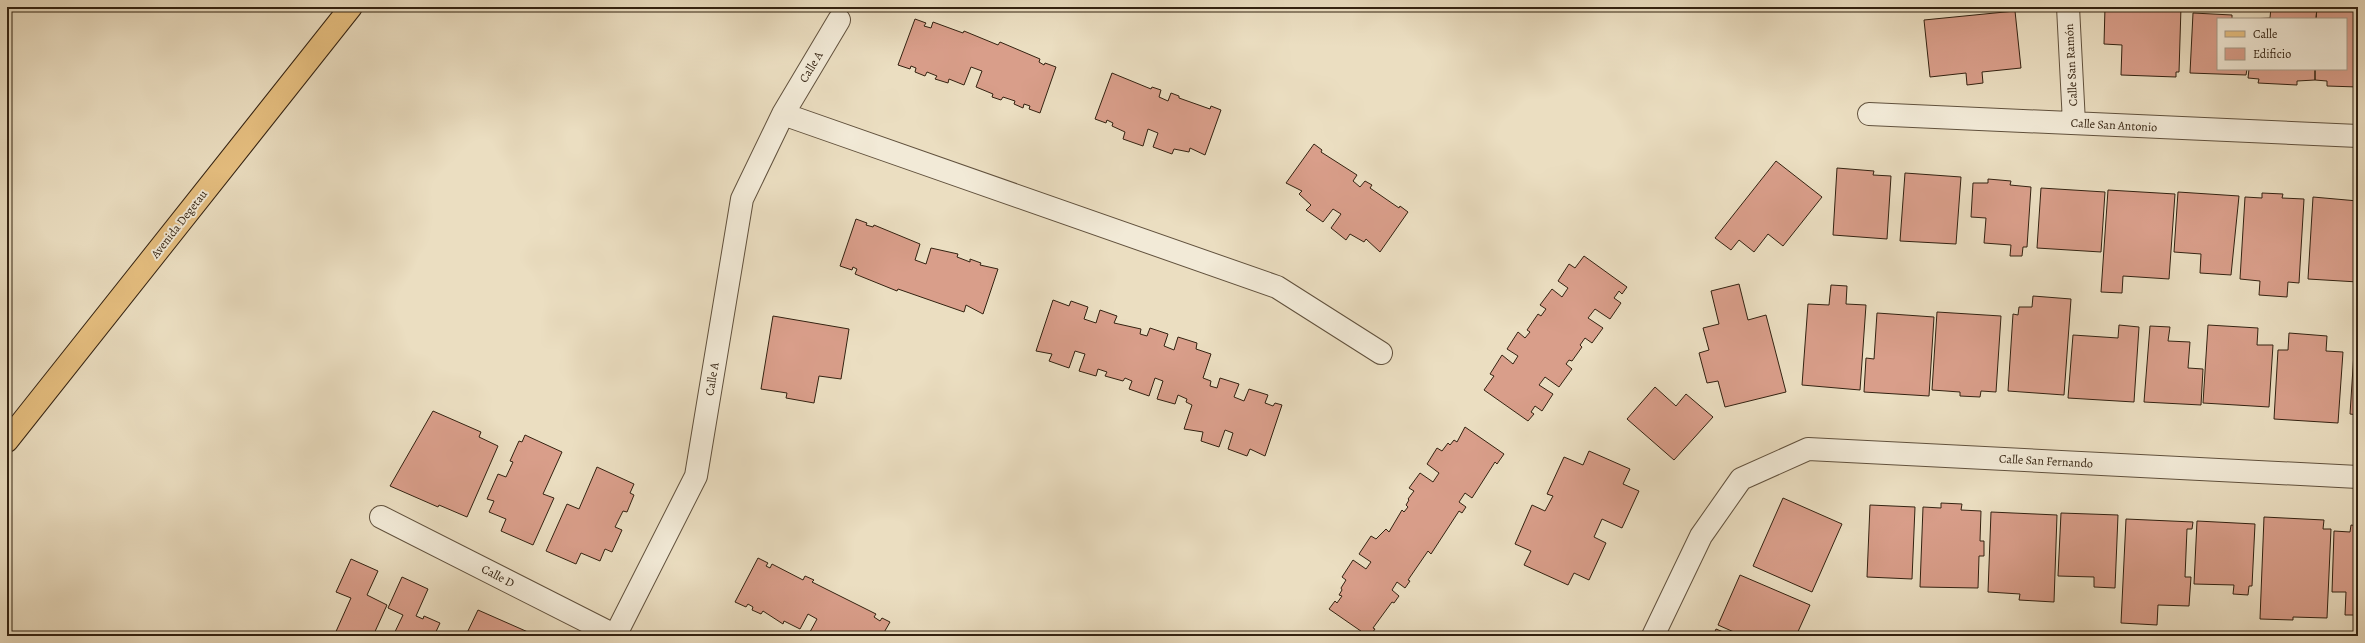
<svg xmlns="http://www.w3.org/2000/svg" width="2365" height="643" font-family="Alegreya,serif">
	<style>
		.building { fill: #d99e8a; stroke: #321 }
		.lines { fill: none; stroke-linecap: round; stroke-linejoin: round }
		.minor-casing { stroke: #61513d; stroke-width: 24 }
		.primary-casing { stroke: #321; stroke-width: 24 }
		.minor { stroke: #f2ead7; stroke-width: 22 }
		.primary { stroke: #e6bf80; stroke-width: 22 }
		.labels { text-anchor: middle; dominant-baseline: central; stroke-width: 4; stroke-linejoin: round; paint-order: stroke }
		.street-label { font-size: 12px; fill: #321; stroke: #f2ead7 }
	</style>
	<rect width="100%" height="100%" fill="#ebdec1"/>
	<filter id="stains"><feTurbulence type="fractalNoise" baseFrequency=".005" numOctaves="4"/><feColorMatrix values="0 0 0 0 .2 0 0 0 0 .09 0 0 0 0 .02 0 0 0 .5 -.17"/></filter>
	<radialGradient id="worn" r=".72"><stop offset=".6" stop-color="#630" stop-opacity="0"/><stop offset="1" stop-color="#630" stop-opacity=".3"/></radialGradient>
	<path class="building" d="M1952,7h17v4l-17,-1z
		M2105,7h76l-2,65h-3v5l-55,-2 1,-30 -18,-1z
		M2271,7h46l-1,12h-65l19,-1z
		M2317,7h41v80l-31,-1v-5l-12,-1v-11h31v-50h-30z
		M2015,11l6,57 -39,4 1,11 -16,2 -1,-12 -36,4 -6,-57z
		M2193,13l39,2v4h5h-19v50h29l-1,6 -56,-2z
		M915,19l11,4 -2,3 7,2 2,-6 30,11 1,-2 34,14 2,-3 40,17 -1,3 5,3 1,-2 11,4 -16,46 -11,-4 1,-3 -6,-2 -1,4 -9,-4 1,-3 -12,-4 -2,3 -9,-3 1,-3 -17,-7 6,-16 -11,-4 -7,18 -15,-6 -1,4 -13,-4 2,-3 -10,-4 -2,4 -10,-4 1,-4 -5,-2 -1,3 -12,-4z
		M2249,69h66v11l-18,1v4l-39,-2 1,-4 -11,-1z
		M1112,73l39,16 1,-2 9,3 -2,7 9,4 3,-8 8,3v2l31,11 1,-3 10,4 -16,45 -15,-7 -1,4 -15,-3 -2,5 -19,-7 5,-14 -10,-4 -5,17 -20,-7 2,-7 -13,-6 1,-3 -6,-3 -1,3 -11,-4z
		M1314,144l8,6 -1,2 36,23 -4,6 7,6 5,-6 7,4 -2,3 29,20 1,-2 8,6 -28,40 -14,-13 -2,3 -14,-8 -4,6 -15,-12 10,-14 -8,-5 -10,13 -17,-12 5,-5 -12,-11 3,-3 -16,-8z
		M1776,161l46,36 -39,49 -15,-12 -14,18 -15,-12 -8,10 -16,-12z
		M1837,168l37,3 -1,4 18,1 -4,63 -54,-4z
		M1905,173l56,4 -5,67 -56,-3z
		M1988,179l23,2 -1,4 21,2 -4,60h-4l-1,9h-12l1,-11 -27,-2 2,-25 -15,-1 2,-34h15z
		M2041,188l64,4 -4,60 -64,-4z
		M2108,190l67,4 -6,85 -46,-3 -1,17 -21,-1z
		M2178,192l61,4 -8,79 -31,-2 1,-19 -27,-2z
		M2262,193l21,1 -1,4 22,1 -5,84 -11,-1 -1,15 -28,-2 1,-14 -20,-2 5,-82 17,1z
		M2313,197l45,4v81l-50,-3z
		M856,219l11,4 -1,2 7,2 1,-2 46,19 -5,16 11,4 5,-16 27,6 -1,3 13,5v-3l11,4 -1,2 18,4 -15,45 -17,-9 -2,7 -66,-23 -1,2 -42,-17 2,-5 -4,-2 -1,3 -12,-4z
		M1584,256l43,31 -5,7 -3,-3 -5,7 7,5 -11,16 -15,-10 -7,9 15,10 -11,15 -7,-5 -5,7 2,2 -10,14 -3,-1 -3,4 6,5 -13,18 -14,-10 -6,8 14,9 -11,17 -7,-5 -4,6 3,2 -6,7 -44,-31 10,-14 -4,-2 12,-19 11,9 5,-8 -11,-7 11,-17 7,6 5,-6 -3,-2 11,-16 3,2 5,-7 -6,-4 12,-16 10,8 6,-9 -10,-7 11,-17 6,4z
		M1739,284l9,36 18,-5 20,77 -61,15 -7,-26 -11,2 -8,-30 10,-3 -6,-22 16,-4 -8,-33z
		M1831,285l16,1 -1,18 20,1 -6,85 -58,-5 6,-81 21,1z
		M2033,296l38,3 -7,96 -56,-4 5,-77 5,1 1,-8h13z
		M1053,300l16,6 2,-5 17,6 -4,12 12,4 4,-13 17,6 -3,7 27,6 -1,5 7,2 3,-8 18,6 -4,12 10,4 4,-13 19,6 -1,6 15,5 -8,24 8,3 -1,5 7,2 3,-10 19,6 -5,13 10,4 5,-12 19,6 -3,8 8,3 2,-3 7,2 -17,51 -15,-7 -3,7 -19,-7 5,-16 -8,-3 -6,17 -18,-6 2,-9 -19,-3 8,-24 -6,-3 1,-3 -9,-4 -3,9 -18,-5 6,-18 -8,-3 -6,18 -20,-7 3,-8 -7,-3 -2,3 -18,-5 2,-4 -9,-3 -2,7 -17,-5 6,-17 -10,-3 -6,17 -20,-7 3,-7 -16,-3z
		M1937,312l64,4 -5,76 -15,-1 -1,6 -20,-1v-4l-28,-2z
		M1877,313l57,4 -5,79 -65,-4 2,-34 8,1z
		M773,316l76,13 -8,50 -22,-3 -5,27 -28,-5 1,-5 -26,-4z
		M2119,325l20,2 -5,75 -66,-4 5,-63 45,3z
		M2208,325l50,3 -1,17h16l-4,62 -66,-4z
		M2150,326l20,1 -2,14 22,1 -2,26 15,1 -2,36 -57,-3z
		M2289,333l38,3 -1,15 17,1 -5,71 -64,-4 4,-69h10z
		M2355,337h3v78l-8,-1z
		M1655,387l21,19 10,-12 27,23 -39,43 -47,-41z
		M433,411l48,21 -2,5 19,9 -31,71 -28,-12 -1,2 -48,-21z
		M1465,427l39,27 -7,10 -2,-2 -23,36 -7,-5 -6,9 7,5 -4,6 -3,-2 -28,43 -3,-3 -20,29 2,1 -5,7 -8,-6 -5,8 7,6 -5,7 -2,-1 -19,26 2,1 -5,7h-2l-39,-27 6,-8 2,2 5,-7 -3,-1 3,-5 -1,-2 5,-8 -4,-3 11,-17 13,9 5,-7 -12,-8 12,-18 5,3 10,-10 3,3 13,-22 2,2 4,-5 -2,-2 3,-5 -1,-1 6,-8 -5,-3 11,-15 13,9 6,-9 -12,-9 10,-16 5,3 6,-8 2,2 4,-5 3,2z
		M525,435l37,17 -19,42 11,4 -21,47 -32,-14 5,-12 -17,-7 5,-11 -7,-2 11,-25 8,3 7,-15 -3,-1 9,-20 3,1z
		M1589,451l41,18 -7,15 16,7 -17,37 -20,-9 -8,18 12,6 -17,37 -15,-7 -6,12 -44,-20 7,-14 -16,-7 17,-39 13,6 8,-15 -6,-2 17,-37 19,8z
		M597,467l37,17 -4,9 4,2 -7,17 -4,-1 -8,16 7,3 -10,22 -7,-3 -5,12 -19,-8 -5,11 -30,-13 21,-47 12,5z
		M1783,498l59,26 -30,68 -59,-26z
		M1941,503l21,1 -1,6 20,1 -1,30h4v15h-5l-1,32 -58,-1 3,-80 18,1z
		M1870,505l45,2 -3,72 -45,-2z
		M1991,512l66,3 -3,87 -35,-2 1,-6 -32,-2z
		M2061,513l57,2 -3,73 -21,-1v-10l-36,-1z
		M2264,517l60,3 -1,9h8l-4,89 -34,-1v3l-33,-1z
		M2126,519l67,3 -1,7h-5l-2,48h6l-2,29 -31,-1 -1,20 -36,-2z
		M2197,521l58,3 -3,62h-3l-1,9 -15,-1 1,-9 -40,-1z
		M2351,525l7,1v89h-13l1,-23h-14l2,-61 16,1z
		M758,558l10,5 -2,3 4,2 2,-4 31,16 2,-4 9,4 -2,2 64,32 -2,3 6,4 2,-3 8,4 -8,14h-64l-8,-4 7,-13 -9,-5 -8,15 -16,-8 -1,3 -20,-13 -2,3 -9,-4 1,-3 -5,-3 -2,3 -11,-5z
		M351,559l27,12 -11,24 20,10 -14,31h-39l17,-38 -15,-6z
		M1740,575l70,30 -14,31h-53l-25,-11z
		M402,577l26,12 -12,27 7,3 1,-3 16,7 -6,13h-41l10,-21 -15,-7z
		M478,610l59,26 -71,-1z
		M1716,629l17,7h-20z"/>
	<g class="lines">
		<defs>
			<path id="minor" d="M2068,7l6,116
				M783,114l494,173 104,66
				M1869,114l489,22
				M381,517l235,119
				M615,636l81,-160 46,-277 41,-85 56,-94
				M1653,636l48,-100 40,-57 67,-30 550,28"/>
			<path id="primary" d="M7,441l344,-434"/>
		</defs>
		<use href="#minor" class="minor-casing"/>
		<use href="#primary" class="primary-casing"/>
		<use href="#minor" class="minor"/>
		<use href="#primary" class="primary"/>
	</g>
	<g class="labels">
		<g class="street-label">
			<text transform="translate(2071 65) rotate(-93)">Calle San Ramón</text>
			<text transform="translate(811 67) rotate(-59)">Calle A</text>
			<text transform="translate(2114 125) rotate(3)">Calle San Antonio</text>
			<text transform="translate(179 224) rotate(-52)">Avenida Degetau</text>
			<text transform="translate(712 379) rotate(-81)">Calle A</text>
			<text transform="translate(2046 461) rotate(3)">Calle San Fernando</text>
			<text transform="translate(498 576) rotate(27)">Calle D</text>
		</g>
	</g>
	<rect width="2365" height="643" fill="none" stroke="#ebdec1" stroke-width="24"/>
	<rect x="8" y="8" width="2349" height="627" fill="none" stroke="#321" stroke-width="2"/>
	<rect x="12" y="12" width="2341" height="619" fill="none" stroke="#321"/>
	<rect x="2217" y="18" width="130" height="52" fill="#f2ead7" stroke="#a69a88"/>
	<rect x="2225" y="31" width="20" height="6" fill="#e6bf80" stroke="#a69a88"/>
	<text x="2253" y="38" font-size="12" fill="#332211">Calle</text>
	<rect x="2225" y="48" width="20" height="12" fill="#d99e8a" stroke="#a69a88"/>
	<text x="2253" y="58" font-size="12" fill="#332211">Edificio</text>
	<rect width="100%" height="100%" filter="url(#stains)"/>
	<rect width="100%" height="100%" fill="url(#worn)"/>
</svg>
